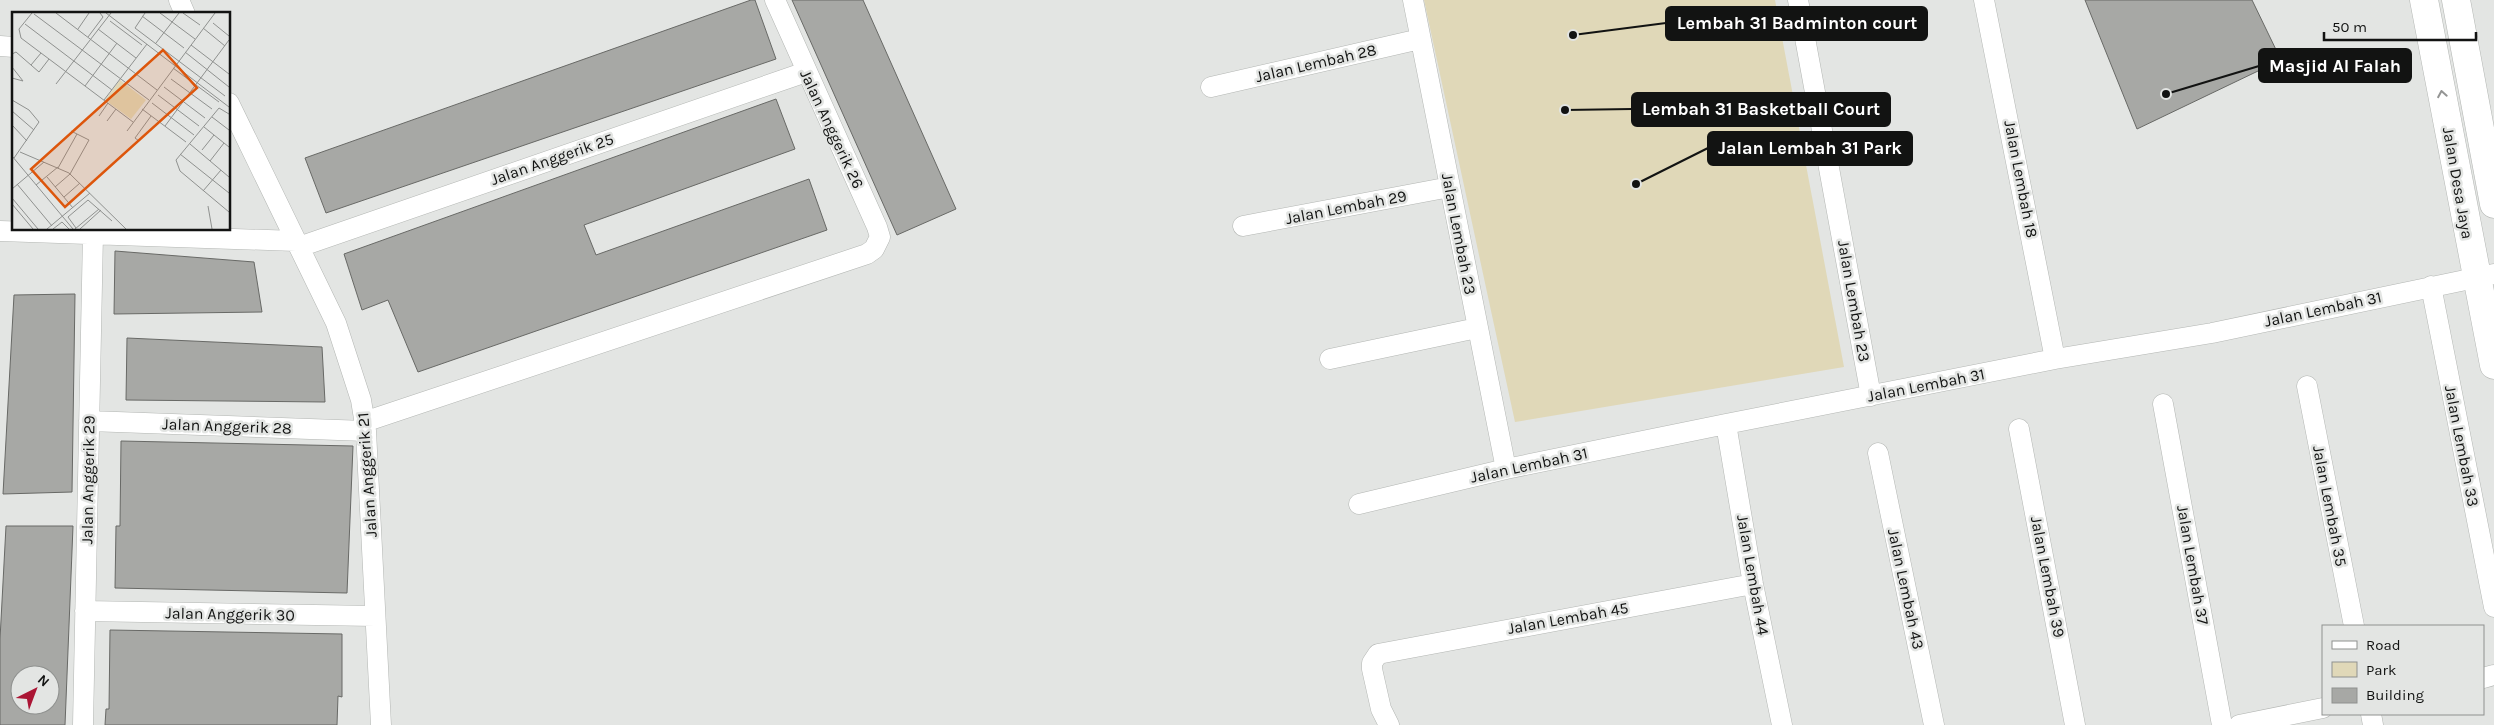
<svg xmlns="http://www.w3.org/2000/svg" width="2494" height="725" font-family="Karla,sans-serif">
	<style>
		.green { fill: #e0d8b8 }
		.building { fill: #a7a8a5; stroke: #686966; fill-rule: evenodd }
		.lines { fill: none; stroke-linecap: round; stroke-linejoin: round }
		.minor-casing { stroke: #b3b6b3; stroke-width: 21 }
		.secondary-casing { stroke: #b3b6b3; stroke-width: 29 }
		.minor { stroke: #fff; stroke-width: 20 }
		.secondary { stroke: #fff; stroke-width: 28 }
		.oneway { stroke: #949594 }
		.labels { text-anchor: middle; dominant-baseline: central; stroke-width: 5; stroke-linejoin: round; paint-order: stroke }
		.street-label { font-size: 16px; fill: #121312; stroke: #e3e5e3 }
		.inset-road { fill: none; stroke: #8f918f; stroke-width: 1 }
		.view { fill: #dd560c; fill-opacity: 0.15; stroke: #dd560c; stroke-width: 2.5 }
		.inset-edge { fill: none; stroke: #121312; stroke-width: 2.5 }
		.leader { fill: none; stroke: #121312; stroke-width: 2 }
		.callout-dot { fill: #121312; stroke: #e3e5e3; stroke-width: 2 }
		.callout { fill: #121312; stroke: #121312; stroke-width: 2 }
		.callout-label { font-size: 18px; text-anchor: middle; font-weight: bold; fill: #fff }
	</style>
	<rect width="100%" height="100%" fill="#e3e5e3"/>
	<path class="green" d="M1424,0h351l69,367 -329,55z"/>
	<path class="building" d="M751,0h4l21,59 -450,154 -21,-55z
		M792,0h71l93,209 -59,26z
		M2085,0h167l29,60 -144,69z
		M776,99l19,50 -211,76 12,30 213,-76 18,51 -409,142 -30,-72 -26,10 -18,-56z
		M115,251l139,11 8,50 -148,2z
		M75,294l-3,198 -69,2 11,-199z
		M127,338l195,9 3,55 -199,-2z
		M121,441l232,5 -6,147 -232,-5 1,-62h4z
		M6,526h67l-8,199h-65v-86zM20,675h30v30h-30z
		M110,630l232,4v63l-4,-1 -1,29h-232l1,-16h3z"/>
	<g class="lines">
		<defs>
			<path id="minor" d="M179,0l6,14
				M1413,0l93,469
				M1798,0l73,396
				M1984,0l71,359
				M0,46l14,1
				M1211,87l209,-48
				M229,103l107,220 25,77 5,31 15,294
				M1243,226l207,-39
				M0,231l296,10
				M299,247l507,-175
				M2431,286l63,321
				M1330,359l147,-31
				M2307,386l47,240
				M2163,404l59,321
				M89,421l277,10
				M364,422l503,-168 7,-5 6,-12 -3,-10 -102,-227
				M1726,424l27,160 29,141
				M2019,429l56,296
				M1878,453l56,272
				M1359,504l147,-35 220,-45 329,-65 157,-26 282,-59
				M85,611l290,5
				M2483,678l11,-3
				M2371,714l2,11
				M83,725l10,-491
				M1389,725l-8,-16 -9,-40v-6l6,-9 375,-70
				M2239,725l84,-17"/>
			<path id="secondary" d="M2424,0l70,365
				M2456,0l38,204"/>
		</defs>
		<use href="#minor" class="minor-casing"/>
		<use href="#secondary" class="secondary-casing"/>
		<use href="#minor" class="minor"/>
		<use href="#secondary" class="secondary"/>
	</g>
	<defs><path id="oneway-chevron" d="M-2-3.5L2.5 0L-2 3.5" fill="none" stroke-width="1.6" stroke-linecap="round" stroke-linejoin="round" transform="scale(1.25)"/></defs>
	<use class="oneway" href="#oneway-chevron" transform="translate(2442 94) rotate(-100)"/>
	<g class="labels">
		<g class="street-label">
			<text transform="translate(1316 63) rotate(-13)">Jalan Lembah 28</text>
			<text transform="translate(832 129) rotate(65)">Jalan Anggerik 26</text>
			<text transform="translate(552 159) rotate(-19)">Jalan Anggerik 25</text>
			<text transform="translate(2021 179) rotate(79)">Jalan Lembah 18</text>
			<text transform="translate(2458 183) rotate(80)">Jalan Desa Jaya</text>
			<text transform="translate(1346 207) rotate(-11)">Jalan Lembah 29</text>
			<text transform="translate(1459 234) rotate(79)">Jalan Lembah 23</text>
			<text transform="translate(1854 301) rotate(80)">Jalan Lembah 23</text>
			<text transform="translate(2323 309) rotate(-12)">Jalan Lembah 31</text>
			<text transform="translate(1926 385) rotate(-11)">Jalan Lembah 31</text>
			<text transform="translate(227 426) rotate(2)">Jalan Anggerik 28</text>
			<text transform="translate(2462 446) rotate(79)">Jalan Lembah 33</text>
			<text transform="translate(1529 465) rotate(-12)">Jalan Lembah 31</text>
			<text transform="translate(367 475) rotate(-94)">Jalan Anggerik 21</text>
			<text transform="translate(88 480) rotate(-89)">Jalan Anggerik 29</text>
			<text transform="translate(2330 506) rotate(79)">Jalan Lembah 35</text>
			<text transform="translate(2193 565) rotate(80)">Jalan Lembah 37</text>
			<text transform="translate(1753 575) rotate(80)">Jalan Lembah 44</text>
			<text transform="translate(2048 577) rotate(79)">Jalan Lembah 39</text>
			<text transform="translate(1906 589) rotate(78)">Jalan Lembah 43</text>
			<text transform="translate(230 614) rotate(1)">Jalan Anggerik 30</text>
			<text transform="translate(1568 618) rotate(-10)">Jalan Lembah 45</text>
		</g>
	</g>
	<g transform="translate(12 12)">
		<rect width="218" height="218" fill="#e3e5e3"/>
		<path d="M108,68l26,20 -15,19 -26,-19z" fill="#e0d8b8"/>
		<path class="inset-road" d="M20,1l-13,16 2,9 112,84M44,1l101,77M94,1l123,94M133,1l-10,15 90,68M148,1l35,26M171,1l17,12M22,2l115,86M130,4l42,32M98,9l32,24M201,11l16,13M13,12l87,66M191,16l22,18M66,17l11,-16M86,17l38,29M76,25l15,-20 -3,-4M144,31l23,-30M179,33l38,29M173,40l44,35M0,42l4,-2 23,20 10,-13M19,53l10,-12M0,55l11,14 -11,-3M161,56l46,34M159,67l41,30M44,72l55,-71M73,74l32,-43M152,75l41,31M146,83l41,31M0,88l17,10 10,12 -25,36M92,88l43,-56M140,91l42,32M130,97l44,33M0,99l22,19M217,102l-10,-6 -43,52 4,11 49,41M87,104l9,-13M200,105l17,13M95,109l9,-12M0,113l15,16M153,114l64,-86M192,115l25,20M115,119l88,-118M127,129l-4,-3 16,-22M178,132l39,33M190,138l12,-15M8,140l49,21 57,56M168,142l49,39M0,144l61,73M198,149l14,-18M46,156l19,-34M58,162l19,-34 -18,-9M35,165l26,31M5,172l35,42M24,173l22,-18M43,175l15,-13M0,177l32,-27M191,179l18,-21M52,185l16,-14M0,186l26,31M0,192l21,25M196,194l4,23M64,216l-8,-11 20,-17 24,21M35,217l43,-36M41,217l9,-7 7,7M63,217l24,-20M68,217l21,-19"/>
		<path class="view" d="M151,38l34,38 -132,119 -34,-38z"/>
		<rect width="218" height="218" class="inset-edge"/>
	</g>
	<path class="leader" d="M1573 35L1666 23M2166 94L2259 66M1565 110L1632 109M1636 184L1708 148"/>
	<g class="callout-dot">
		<circle cx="1573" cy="35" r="5"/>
		<circle cx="2166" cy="94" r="5"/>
		<circle cx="1565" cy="110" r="5"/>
		<circle cx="1636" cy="184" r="5"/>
	</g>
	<g class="callout">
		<rect x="1666" y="7" width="261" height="33" rx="5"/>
		<rect x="2259" y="49" width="152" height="33" rx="5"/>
		<rect x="1632" y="93" width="258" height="33" rx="5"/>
		<rect x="1708" y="132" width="204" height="33" rx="5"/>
	</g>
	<g class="callout-label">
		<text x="1797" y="29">Lembah 31 Badminton court</text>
		<text x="2335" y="72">Masjid Al Falah</text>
		<text x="1761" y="115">Lembah 31 Basketball Court</text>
		<text x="1810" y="154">Jalan Lembah 31 Park</text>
	</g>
	<rect x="2322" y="625" width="162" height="90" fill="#e3e5e3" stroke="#8f918f"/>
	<rect x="2332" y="641" width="25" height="8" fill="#ffffff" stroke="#8f918f"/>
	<text x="2366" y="650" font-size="15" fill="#121312">Road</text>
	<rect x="2332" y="662" width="25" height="15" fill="#e0d8b8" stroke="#8f918f"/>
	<text x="2366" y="675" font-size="15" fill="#121312">Park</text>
	<rect x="2332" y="688" width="25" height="15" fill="#a7a8a5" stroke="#8f918f"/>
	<text x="2366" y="700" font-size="15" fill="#121312">Building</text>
	<g transform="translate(35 690) rotate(42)"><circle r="24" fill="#e3e5e3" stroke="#8f918f"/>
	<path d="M0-4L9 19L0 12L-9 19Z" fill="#ab1534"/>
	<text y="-8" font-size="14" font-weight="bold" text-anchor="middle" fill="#121312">N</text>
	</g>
	<path d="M2324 32v8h152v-8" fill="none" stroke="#121312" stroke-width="2.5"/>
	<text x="2332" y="32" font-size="15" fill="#121312" stroke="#e3e5e3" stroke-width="4" paint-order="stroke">50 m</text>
</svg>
